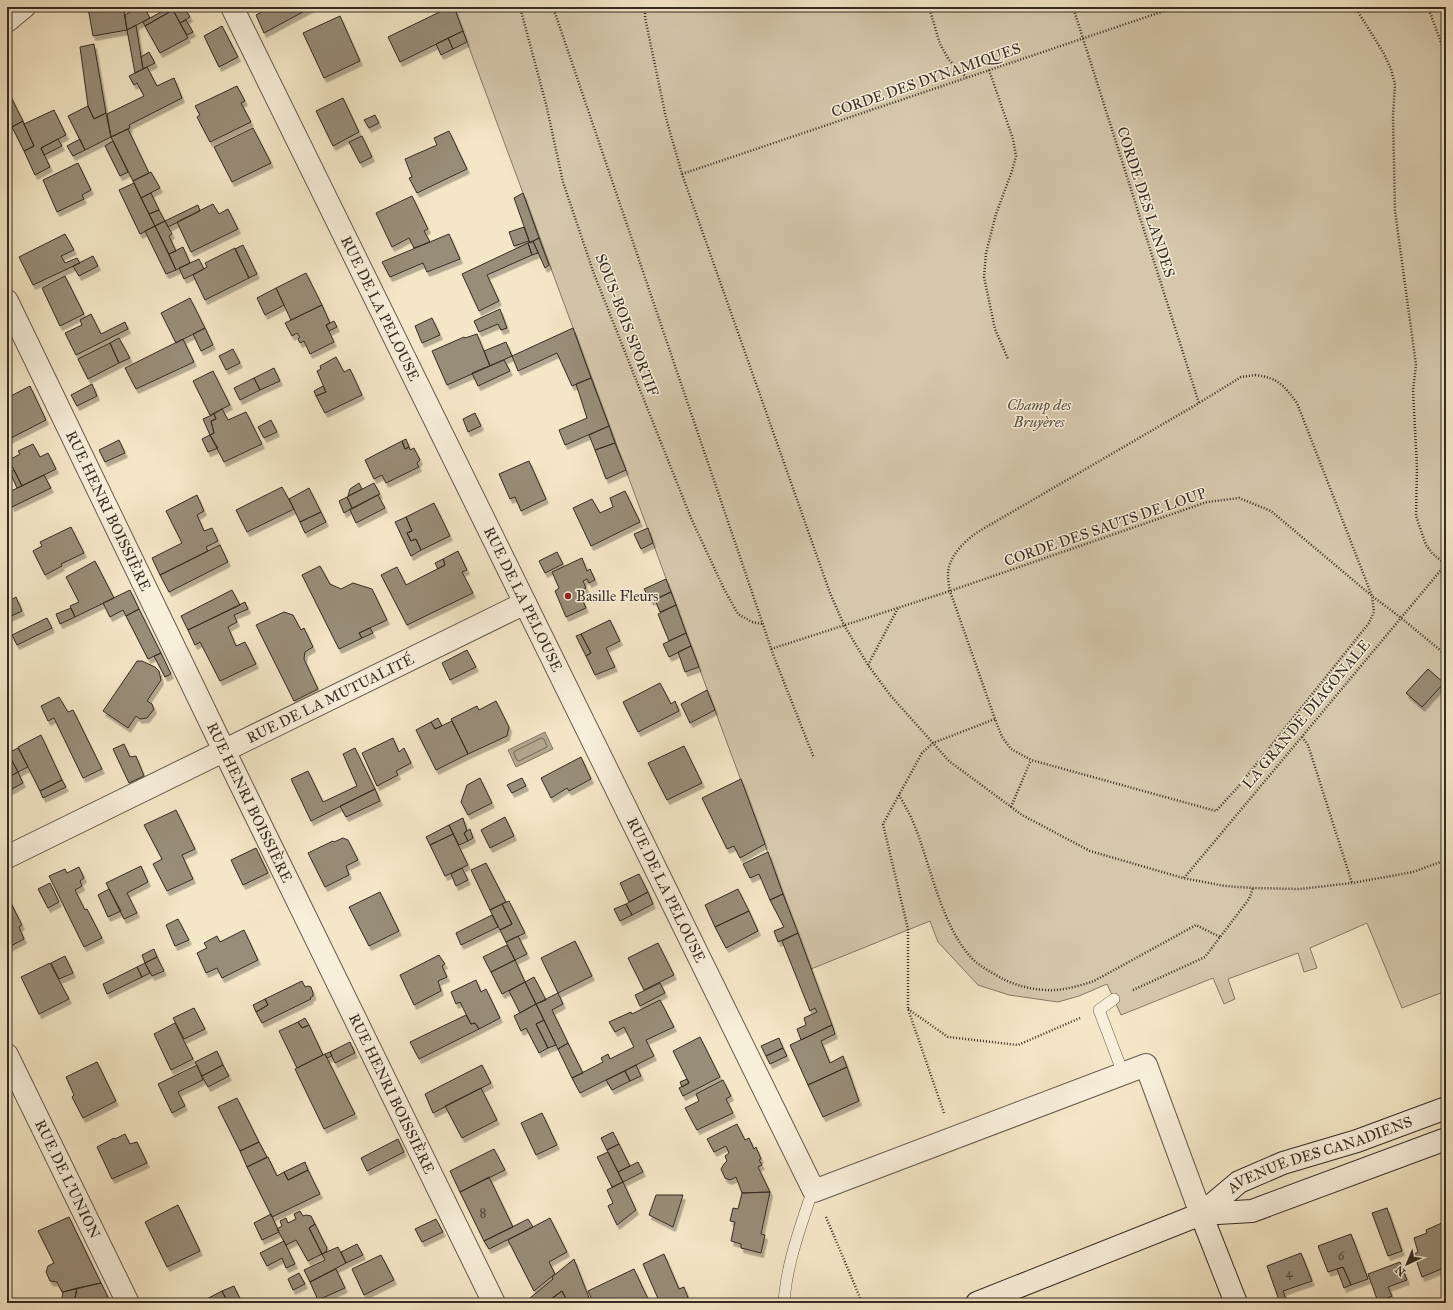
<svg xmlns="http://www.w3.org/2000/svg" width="1453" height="1310" font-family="'IM FELL Great Primer',serif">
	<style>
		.green { fill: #d4c7ab; stroke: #847a67 }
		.water { fill: #b3a78f; stroke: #817664 }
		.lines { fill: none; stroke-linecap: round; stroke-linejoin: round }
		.shore { stroke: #746a59; stroke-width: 1 }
		.building { fill: #988d78; stroke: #352c23; filter: url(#shadow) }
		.lane-casing { stroke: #655b4c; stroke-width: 12 }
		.street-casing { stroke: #655b4c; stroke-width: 24 }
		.secondary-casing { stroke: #352c23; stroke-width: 24 }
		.path { stroke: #352c23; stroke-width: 2.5; stroke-dasharray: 1 2; stroke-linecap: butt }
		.lane { stroke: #f8efdb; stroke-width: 11 }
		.street { stroke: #f8efdb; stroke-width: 22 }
		.secondary { stroke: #f8efdb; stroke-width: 22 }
		.poi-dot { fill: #8f2418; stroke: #f8efdb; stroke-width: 1.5 }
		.labels { text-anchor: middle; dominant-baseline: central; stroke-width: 3; stroke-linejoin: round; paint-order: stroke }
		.number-label { font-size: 13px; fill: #4e4438 }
		.street-label { font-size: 15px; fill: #352c23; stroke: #f8efdb }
		.park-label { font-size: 15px; font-style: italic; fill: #5d5345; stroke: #f8efdb }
		.poi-label { font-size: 15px; fill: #352c23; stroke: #f8efdb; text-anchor: start }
	</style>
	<defs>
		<filter id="shadow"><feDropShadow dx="2.5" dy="4.5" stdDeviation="0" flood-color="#0004"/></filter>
	</defs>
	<rect width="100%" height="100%" fill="#f4e7c7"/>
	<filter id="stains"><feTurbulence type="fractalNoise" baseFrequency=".005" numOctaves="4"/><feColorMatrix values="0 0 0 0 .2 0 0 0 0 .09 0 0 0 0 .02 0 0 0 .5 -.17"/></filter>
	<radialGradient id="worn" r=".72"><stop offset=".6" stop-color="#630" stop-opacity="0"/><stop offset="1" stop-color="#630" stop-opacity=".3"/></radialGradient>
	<path class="green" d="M454,7h992v984l-44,17 -35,-85 -57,25 7,20 -13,4 -6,-19 -70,26 7,20 -11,5 -11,-26 -92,37 -14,-31 -28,12 -21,6 -49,-7 -31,-10 -40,-43 -8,-21 -119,48z"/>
	<path class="water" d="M545,732l8,17 -37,18 -8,-17z"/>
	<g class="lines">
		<path class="shore" d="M542,738l2,1 3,7v1l-28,14 -2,-1 -3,-6v-2z"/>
	</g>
	<path class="building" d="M94,7h29l4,23 -34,6 -5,-28z
		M138,7h6l6,11 -23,12 -2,-15z
		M170,7l3,3 -28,16 -2,-4z
		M179,7h5l6,10 -10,6 -7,-13z
		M271,7h41l-48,26 -8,-18z
		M450,7h4l9,24 -63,31 -12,-25z
		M173,10l15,28 -28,15 -15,-27z
		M340,16l20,45 -36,17 -21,-45z
		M186,20l7,12 -6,3 -7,-12z
		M136,25l7,44 -8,4 -8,-43z
		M222,26l16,31 -19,10 -15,-31z
		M463,31l4,11 -14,7 -5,-11z
		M448,38l5,11 -12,6 -5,-11z
		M94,44l12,69 -12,6 -6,-13 -8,-59z
		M149,52l6,11 -12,6 -2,-12z
		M147,67l10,19 17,-8 8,20 -53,27 1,3 -19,9 -4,-23 37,-18 -7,-13 -3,2 -5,-9z
		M237,86l8,15 -4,2 10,19 -41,20 -13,-25 3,-2 -5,-9z
		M7,88l5,11 -5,2z
		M343,98l16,34 -26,14 -17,-35z
		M12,99l11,22 -11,6 -5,-11v-15z
		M88,106l6,13 12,-6 5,24 -26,13 -17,-34z
		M54,110l12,25 -25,13 9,19 -15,8 -11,-24 10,-5 -10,-22z
		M375,115l4,8 -10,5 -5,-8z
		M23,121l1,3 10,22 -10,5 -12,-24z
		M253,128l18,35 -39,19 -18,-35z
		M128,129l21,44 -16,8 -22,-44z
		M449,131l18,38 -50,24 -8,-15 3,-1 -7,-18 32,-14 -3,-7z
		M362,136l10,21 -12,6 -11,-21z
		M58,139l4,7 -18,9 -3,-7z
		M80,139l5,11 -12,6 -6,-10z
		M113,141l15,31 -8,4 -15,-30z
		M78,163l13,27 -9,5 2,4 -27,13 -14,-32z
		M151,172l9,16 -19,10 -8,-17z
		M134,183l21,43 -15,8 -21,-44z
		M151,193l8,17 -10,4 -8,-16z
		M523,193l16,45 -9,5 -16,-45z
		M412,196l16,33 -4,2 6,11 -16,6 -5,-10 -17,9 -16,-34z
		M213,204l6,10 9,-5 10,20 -47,23 -14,-30z
		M198,205l2,6 -32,16 -3,-6z
		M159,210l6,11 -10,5 -6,-12z
		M165,221l7,13 -3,2 7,15 -7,3 -14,-28z
		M155,226l21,44 -10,4 -21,-43z
		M524,227l5,14 -15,5 -5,-14z
		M65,234l9,16 -13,6 4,7 12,-5 3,5 -47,22 -14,-28z
		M449,234l11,25 -33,13 -4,-9 -33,14 -8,-15z
		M539,238l10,27 -4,3 -12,-27z
		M533,241l5,12 -6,2 -4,-12z
		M528,243l4,12 -45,20 12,26 -20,10 -17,-37z
		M243,245l14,29 -8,4 -14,-29z
		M183,247l7,16 -14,7 -7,-16z
		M235,248l14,30 -44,22 -12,-25 14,-8 -2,-4z
		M93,256l5,10 -19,10 -6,-10z
		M199,259l5,10 -20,10 -5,-11z
		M306,273l16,32 -31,15 -15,-32z
		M65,276l19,38 -24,12 -18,-38z
		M276,288l8,17 -19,10 -8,-17z
		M190,298l15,30 -29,15 -15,-30z
		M322,305l8,18 -4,2 8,17 -24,12 -6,-13 -4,2 -2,-4 2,-2 -3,-4 -5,3 -7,-13z
		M500,309l7,19 -6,2 -3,-6 -19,8 -5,-11z
		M91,314l10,20 24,-12 3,7 -52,26 -11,-22 17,-8 -2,-5z
		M432,318l8,17 -18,8 -7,-17z
		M334,321l3,6 -8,4 -3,-6z
		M205,328l8,17 -12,6 -8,-17z
		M573,328l18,50 -19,8 -15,-33 -39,18 -6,-15z
		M477,334l13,32 -43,19 -15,-34 32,-14 1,1z
		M119,338l11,20 -11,5 -9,-20z
		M183,339l11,23 -58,27 -11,-21z
		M506,342l6,14 -22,10 -6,-15z
		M110,343l9,20 -31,16 -10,-20z
		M233,349l7,14 -14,7 -7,-14z
		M336,357l8,15 6,-3 12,26 -37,18 -9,-17 10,-4 -9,-21 4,-2 -1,-3z
		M504,360l6,11 -32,15 -6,-13z
		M274,368l6,13 -20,9 -6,-12z
		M213,371l17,34 -20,10 -17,-34z
		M254,378l6,12 -20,10 -6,-12z
		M591,378l18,48 -44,19 -6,-15 28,-12 -11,-34z
		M92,384l5,12 -20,10 -6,-11z
		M30,386l16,34 -39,20v-42z
		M323,386l3,6 -10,4 -2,-5z
		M222,409l6,11 18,-8 16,32 -38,18 -14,-27 4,-2 -3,-12 5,-2 -2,-5z
		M475,413l6,13 -13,6 -5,-13z
		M214,414l2,5 -5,2 3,12 -4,2 -7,-16z
		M271,420l6,12 -13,6 -6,-11z
		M609,426l6,17 -20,7 -6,-15z
		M210,435l8,13 -10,4 -6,-13z
		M406,439l3,8 -4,2 -3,-8z
		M119,440l6,13 -20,9 -6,-12z
		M402,441l3,8 4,-2 1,3 4,-2 6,12 -3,3 2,4 -33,16 -4,-8 -8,4 -9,-19z
		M615,443l11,27 -20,9 -11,-29z
		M33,444l7,13 8,-4 8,16 -34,17 -13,-26 11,-6 -2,-3z
		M529,461l17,38 -25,12 -6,-14 -5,2 -11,-25z
		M14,470l8,16 -5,2 -7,-16z
		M44,475l7,13 -39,19 -5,-14z
		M359,483l3,6 -14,7 2,-7z
		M374,483l6,11 -28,14 -5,-11z
		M282,487l12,22 -47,23 -11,-22z
		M309,488l12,24 -21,10 -11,-23z
		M625,491l15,31 -49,24 -18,-38 19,-9 8,14 13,-6 -3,-9z
		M197,495l7,16 -7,4 7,16 8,-3 6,13 -12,6 2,4 -48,24 -8,-17 30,-15 -16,-32z
		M378,495l7,13 -29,15 -6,-13z
		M347,497l5,11 -8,5 -5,-12z
		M434,503l16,33 -29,14 -5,-11 -5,2 -4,-8 5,-2 -6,-14z
		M321,512l5,10 -21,11 -5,-11z
		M406,517l6,14 -5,2 4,8 5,-2 5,11 -10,6 -16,-34z
		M71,527l13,26 -23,11 1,2 -17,9 -12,-24 9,-5 -2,-4z
		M648,528l5,15 -12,6 -7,-15z
		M220,545l8,17 -59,30 -9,-17z
		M458,551l9,19 -5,2 11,21 -66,32 -26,-50 16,-8 9,18 39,-20 -2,-6z
		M557,552l6,12 -18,9 -6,-12z
		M582,558l5,13 3,-2 5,11 -6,3 -2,-4 -4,2 3,7 -7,4 7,16 -20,9 -11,-26 4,-3 -7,-16z
		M443,559l2,6 -7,4 -3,-6z
		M95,561l19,37 -39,19 -5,-11 9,-4 -13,-25z
		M320,566l10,18 11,5 12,-6 19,6 15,31 -28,13 3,5 -23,11 -37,-74z
		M666,579l5,13 -20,9 -7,-12z
		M130,590l9,19 -13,7 -3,-6 -13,7 -7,-14z
		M232,590l8,15 -52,25 -7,-14z
		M671,592l5,13 -16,7 -5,-12z
		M16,597l6,14 -15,7v-16z
		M245,602l3,7 -14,6 3,7 -9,5 8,19 9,-4 11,22 -36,17 -20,-39 -5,3 -7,-15z
		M676,605l10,28 -17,8 -11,-27z
		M71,608l4,9 -15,7 -4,-10z
		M139,609l22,44 -13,6 -22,-43z
		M284,612l9,3 8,15 3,-2 9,19 -8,5 -1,7 14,30 -24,12 -38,-76z
		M47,618l5,10 -35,17 -5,-10z
		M610,620l10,21 -14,7 9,19 -20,8 -9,-19 5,-3 -10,-19z
		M370,628l3,5 -11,5 -3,-5z
		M686,633l5,13 -22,11 -6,-13z
		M581,634l10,19 -5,3 -10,-20z
		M691,646l8,21 -14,5 -7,-20z
		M467,650l9,17 -26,13 -8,-17z
		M161,653l10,21 -6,3 -11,-21z
		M137,661h5l13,6 4,4 2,9 -14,21 5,3 2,5 -7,9 -7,1 -4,-3 -8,12 -25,-17z
		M1428,669l16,14 -22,24 -16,-14z
		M660,683l11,21 4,-3 4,10 -41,21 -15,-30z
		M707,690l8,20 -25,13 -9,-19z
		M59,697l9,15 5,-2 29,59 -19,9 -29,-60 -6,3 -7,-15z
		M496,701l13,26 -2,9 -39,18 -17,-35 26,-13 2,4z
		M438,718l4,8 -7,3 -4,-7z
		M452,721l16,33 -32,16 -20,-40 15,-8 4,7z
		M41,735l21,45 -22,11 -22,-44z
		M393,738l6,14 5,-4 7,15 -15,8 2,4 -21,11 -15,-33z
		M124,744l6,13 6,-1 8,20 -15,7 -16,-34z
		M684,746l18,37 -35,17 -19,-37z
		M18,748l10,19 -10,5 -10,-19z
		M355,748l20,41 -64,32 -20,-42 17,-8 15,31 34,-16 -14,-32z
		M7,753h1l10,19 -11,6z
		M581,757l10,22 -22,12 -2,-3 -16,10 -10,-20z
		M18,772l5,11 -11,6 -5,-11z
		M480,778l12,25 -24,12 -7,-13 6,-17z
		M522,778l4,8 -14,7 -5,-8z
		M7,779l5,10 -5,2z
		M741,779l24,65 -25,14 -6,-12 -7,3 -25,-51z
		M62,780l4,7 -23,11 -3,-7z
		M375,789l5,12 -34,16 -6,-11z
		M176,810l19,39 -13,6 11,24 -26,12 -14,-27 9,-5 -18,-34z
		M505,817l9,19 -24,12 -9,-18z
		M463,818l4,13 -3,2 4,8 -9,4 -10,-20z
		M449,825l4,9 -23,11 -4,-8z
		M470,829l3,9 -5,3 -4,-8z
		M453,834l15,31 -23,11 -15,-31z
		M343,838l5,2 10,20 -12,6 3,9 -24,12 -17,-34 25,-12 1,1z
		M256,848l12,25 -25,12 -12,-25z
		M768,852l15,42 -13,6 -11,-26 -9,4 -7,-14z
		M486,863l20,39 -16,8 -19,-40z
		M141,866l7,16 -21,11 10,20 -13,6 -18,-36z
		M79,867l5,11 -4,3 2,5 -7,4 10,20 2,-1 15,29 -18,9 -35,-71 16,-7 2,4z
		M462,868l6,12 -12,6 -5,-12z
		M639,874l9,18 -19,10 -9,-19z
		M50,883l9,19 -11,6 -10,-19z
		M109,889l12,22 -13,6 -10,-22z
		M738,889l11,22 -34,16 -10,-22z
		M380,892l19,39 -30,15 -20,-39z
		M648,892l5,12 -21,11 -6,-11z
		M783,894l15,39 -20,9 -4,-11 10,-4 -14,-27z
		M9,899l13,26 -3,2 5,12 -17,9v-48z
		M509,901l16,32 -19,9 -6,-12 12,-6 -10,-20z
		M502,904l10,20 -12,6 -10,-20z
		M626,904l6,11 -12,6 -6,-12z
		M749,911l9,20 -32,17 -11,-21z
		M492,915l6,12 -37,18 -5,-12z
		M178,919l11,21 -14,6 -9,-21z
		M244,930l14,30 -36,18 -5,-10 -11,5 -9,-20 10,-5 -3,-5 13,-7 3,6z
		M798,933l34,92 -31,15 -4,-11 9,-4 -2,-7 13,-6 -2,-4 -5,3 -28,-70z
		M518,936l9,18 -12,6 -9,-18z
		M575,941l17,35 -34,17 -17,-35z
		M658,943l16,32 -30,15 -16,-32z
		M507,945l8,15 -24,12 -8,-15z
		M154,949l3,8 -12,6 -3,-8z
		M439,955l6,9 -3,2 5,11 -9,4 3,10 -27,14 -14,-30z
		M65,956l8,17 -14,6 -8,-16z
		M157,957l7,14 -12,5 -7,-13z
		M515,960l10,22 -23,12 -11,-22z
		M50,963l19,36 -30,15 -18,-37z
		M145,963l5,10 -8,4 -5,-10z
		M137,967l5,10 -35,17 -4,-10z
		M534,977l12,23 -10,4 -11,-22z
		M476,980l5,12 5,-3 14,29 -21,11 -4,-6 -4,1 -11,-22 -4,2 -5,-12z
		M302,981l3,6 3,-1 3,1 2,6v3l-3,2 1,1 -49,24 -6,-11 12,-7 -3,-6z
		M525,982l11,22 -16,9 -11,-22z
		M660,983l5,10 -25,13 -5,-11z
		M558,993l5,11 -11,6 16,33 -10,6 -22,-45z
		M265,999l3,6 -12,7 -3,-7z
		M660,1000l14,27 -28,13 8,16 -74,37 -8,-15 31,-16 -2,-4 7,-4 2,5 24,-12 -10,-20 -9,5 -6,-10 22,-10 1,2z
		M536,1004l8,16 -8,4 12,24 -9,5 -13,-25 -5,3 -7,-15z
		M194,1008l11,21 -21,10 -11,-21z
		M466,1015l5,9 4,-1 4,6 -60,30 -9,-17z
		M305,1018l4,7 -7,3 -4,-6z
		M544,1020l12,25 -8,3 -12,-24z
		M298,1022l4,6 7,-3 14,30 -26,13 -18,-37z
		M175,1023l18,36 -22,11 -17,-36z
		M832,1025l3,9 -14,7 9,22 13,-7 4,11 -39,18 -18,-40z
		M700,1037l20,40 -37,19 -4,-8 10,-5 -16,-32z
		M779,1038l4,10 -17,8 -5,-10z
		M350,1042l5,11 -20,10 -5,-11z
		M568,1043l15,30 -11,5 -14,-29z
		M783,1048l4,8 -17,8 -4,-8z
		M217,1051l6,14 -21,11 -7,-14z
		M330,1052l2,4 -5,2 -2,-4z
		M325,1054l30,60 -31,15 -29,-60z
		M97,1062l19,39 -33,17 -11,-21 2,-2 -8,-18z
		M197,1065l6,15 -25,12 7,14 -13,7 -14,-29z
		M223,1065l6,11 -21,11 -6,-11z
		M482,1065l9,18 -58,30 -8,-19z
		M636,1065l5,11 -11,5 -5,-10z
		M847,1067l12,34 -36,16 -15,-32z
		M625,1071l5,10 -18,9 -6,-10z
		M687,1079l2,4 -7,4 -2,-5z
		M723,1080l8,16 -5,3 7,14 -36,17 -12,-22 14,-7 -3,-7z
		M481,1088l16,32 -35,18 -17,-32z
		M237,1098l22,44 -19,9 -22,-44z
		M542,1113l15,32 -21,10 -15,-32z
		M737,1124l8,16 4,-2 5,11 2,-2 5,12 -2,1 3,5 -4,2 12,25 -28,1 -6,-16 -6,3 -5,-2 -4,-9 3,-5 3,-3 -2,-5 4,-3 -3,-7 -12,6 -7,-13z
		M613,1132l6,12 -12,6 -6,-12z
		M125,1134l5,10 7,-2 10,21 -35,16 -15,-32 17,-9 1,1z
		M398,1139l6,13 -37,19 -6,-13z
		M259,1142l8,15 -20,10 -7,-16z
		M619,1144l11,22 -12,6 -11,-22z
		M494,1149l11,21 -45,22 -10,-21z
		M608,1152l15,30 -11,5 -15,-30z
		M268,1157l9,19 7,-4 4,8 20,-10 12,24 -48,23 -25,-50z
		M305,1162l3,8 -20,10 -4,-8z
		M638,1162l5,10 -20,10 -5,-10z
		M489,1177l24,50 -29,14 -24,-49z
		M623,1182l13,28 -19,15 -9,-19 5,-3 -6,-13z
		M770,1192l-9,42 4,1 -4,18 -20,-5v-4l-10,-3 4,-19 -5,-1 3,-13 5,1 4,-16z
		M656,1195h27l-10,32 -24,-12z
		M178,1205l22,46 -33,16 -22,-45z
		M1387,1208l15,43 -14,5 -16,-43z
		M300,1211l3,5 3,-1 5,1 4,8 -6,4 13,26 -14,7 -12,-21 -10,5 -9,-16 5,-3 -2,-5 6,-3 2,5 8,-4 -2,-5z
		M271,1214l8,18 -17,8 -8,-17z
		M69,1217l32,66 -38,9h-1l-5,-10 -7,-1 -4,-9 2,-6 6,-3 -16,-32z
		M550,1218l17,34 -18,10 6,12 -21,17 -26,-51z
		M436,1219l7,13 -21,10 -7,-13z
		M528,1219l5,8 -44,22 -5,-8z
		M1444,1222l2,6v39l-24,10 -8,-23 4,-2 -4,-14 13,-5 -1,-3z
		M315,1224l12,24 -1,4 -4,2 -13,-26z
		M1351,1234l17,45 -17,6 -8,-18 -15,5 -10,-26z
		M284,1241l11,23 -9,4 -4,-10 -15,8 -7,-13z
		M357,1244l6,11 -17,8 -5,-11z
		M338,1247l8,16 -36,19 -6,-12 21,-10 -3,-6z
		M1301,1253l11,28 -29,10 3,8 3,1 1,3h-10l-13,-37z
		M664,1254l15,35 5,-2 6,16h-30l-17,-39z
		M381,1255l13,25 -30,15 -12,-26z
		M574,1259l17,44h-23l-6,-12 -16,12h-22l29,-24 -1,-2z
		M1400,1262l7,18 -19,7 4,9 -14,6 -10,-28z
		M1343,1267l8,18 -7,3 -7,-19z
		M336,1269l9,19 -27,12 -8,-18z
		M634,1269l16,34h-56l-6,-12z
		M299,1273l6,11 -12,6 -5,-11z
		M101,1283l10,20h-37l3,-15z
		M234,1286l8,17h-14l-6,-12z
		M77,1288l-3,15h-13l2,-11z
		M222,1291l6,12h-29z
		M562,1291l6,12h-13l-3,-5z
		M1421,1301l1,2h-16z"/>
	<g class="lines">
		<defs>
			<path id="lane" d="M1114,999l-15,11 24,63
				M784,1303c2,-35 14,-69 25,-102l5,-10"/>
			<g id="street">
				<path id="s1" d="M232,7l582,1184 332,-126 55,149"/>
				<path d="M7,21l17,-14"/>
				<path id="s2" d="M7,301l211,437 276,565"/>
				<path id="s3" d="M7,857l518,-254"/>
				<path id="s4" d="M7,1055l121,248"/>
			</g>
			<g id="secondary">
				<path id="s5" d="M1201,1214l38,-32 44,-19 74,-22 89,-33"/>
				<path d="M1201,1214l35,89"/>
				<path d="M977,1303l224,-89 51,-3 194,-72"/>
			</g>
		</defs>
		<use href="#lane" class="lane-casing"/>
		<use href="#street" class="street-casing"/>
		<use href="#secondary" class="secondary-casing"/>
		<path class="path" d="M520,7l26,97 17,78 31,92 97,244 33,71 14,25 14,8 11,2
			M553,7l221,650 40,101
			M645,7v10l21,101 16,56 148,419 14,32 24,40 22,30 59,66 73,54 68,36 93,27 42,8 28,2 47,1 52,-6 61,-11 33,-12
			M929,7l11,37 9,16 18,18
			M1073,7l126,396
			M1355,7l28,45 8,17 4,16 -2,31 2,95 21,154 -3,25 4,78 -1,48 10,29 6,8 13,11
			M1428,7l18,49
			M989,70l24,69 3,17 -4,15 -16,43 -10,39 -2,24 11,52 13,30
			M682,174l494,-167
			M1255,375c24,3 28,10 42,28l75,193 2,16 -5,11 -131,164 -22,24 -185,-51 -20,-11 -9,-12 -7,-18 -45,-128c-1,-5 -2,-11 -2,-16 0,-18 15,-32 28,-42l223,-130 42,-26z
			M771,649l179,-58 257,-89 32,-4 32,13 101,85 28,21 46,38
			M868,665l30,-57
			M1302,737l6,8 44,138
			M899,795c4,7 8,14 12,22 19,42 30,115 66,146 8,6 17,11 26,16 16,8 35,12 53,11 12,-1 26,-5 38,-9l102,-56 24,12
			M1011,807l20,-47
			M1184,878l262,-314
			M1133,990l72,-33 44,-58 4,-11
			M908,1009l40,28 70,8 62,-27
			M944,1113l-36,-104v-80l-25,-105 39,-71 11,-10 62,-24
			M826,1217l35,83 -2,3"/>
		<use href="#lane" class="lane"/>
		<use href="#street" class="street"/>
		<use href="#secondary" class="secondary"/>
	</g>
	<circle class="poi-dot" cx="568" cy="596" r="4"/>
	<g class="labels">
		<g class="number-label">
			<text x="483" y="1213">8</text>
			<text x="1341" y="1256">6</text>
			<text x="1289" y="1273">4</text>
		</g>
		<g class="street-label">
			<text transform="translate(926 80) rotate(-19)">CORDE DES DYNAMIQUES</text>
			<text transform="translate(1146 202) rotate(72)">CORDE DES LANDES</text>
			<text stroke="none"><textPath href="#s1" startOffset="336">RUE DE LA PELOUSE</textPath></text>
			<text transform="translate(627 325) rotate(69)">SOUS-BOIS SPORTIF</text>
			<text stroke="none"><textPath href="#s2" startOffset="233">RUE HENRI BOISSIÈRE</textPath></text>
			<text transform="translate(1105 527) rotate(-19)">CORDE DES SAUTS DE LOUP</text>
			<text stroke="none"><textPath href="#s1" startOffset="660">RUE DE LA PELOUSE</textPath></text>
			<text stroke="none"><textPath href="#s3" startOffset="360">RUE DE LA MUTUALITÉ</textPath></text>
			<text transform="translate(1306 714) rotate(-50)">LA GRANDE DIAGONALE</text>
			<text stroke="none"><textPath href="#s2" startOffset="557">RUE HENRI BOISSIÈRE</textPath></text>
			<text stroke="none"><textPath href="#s1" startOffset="984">RUE DE LA PELOUSE</textPath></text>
			<text stroke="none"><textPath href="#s2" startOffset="881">RUE HENRI BOISSIÈRE</textPath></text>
			<text stroke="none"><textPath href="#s5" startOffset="135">AVENUE DES CANADIENS</textPath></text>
			<text stroke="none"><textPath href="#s4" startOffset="138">RUE DE L'UNION</textPath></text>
		</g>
		<g class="park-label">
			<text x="1039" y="405">Champ des<tspan x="1039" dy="17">Bruyères</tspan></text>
		</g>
		<g class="poi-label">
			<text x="576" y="596">Basille Fleurs</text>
		</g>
	</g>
	<rect width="1453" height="1310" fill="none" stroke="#f4e7c7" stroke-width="24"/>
	<rect x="8" y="8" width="1437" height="1294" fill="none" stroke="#352c23" stroke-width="2"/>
	<rect x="12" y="12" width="1429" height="1286" fill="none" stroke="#352c23"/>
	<g transform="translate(1407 1264) rotate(224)" stroke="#f8efdb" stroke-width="3" paint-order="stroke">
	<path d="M0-3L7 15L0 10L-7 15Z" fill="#352c23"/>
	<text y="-6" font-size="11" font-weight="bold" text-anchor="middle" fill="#352c23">N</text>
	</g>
	<rect width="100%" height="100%" filter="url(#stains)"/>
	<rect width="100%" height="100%" fill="url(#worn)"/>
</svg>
